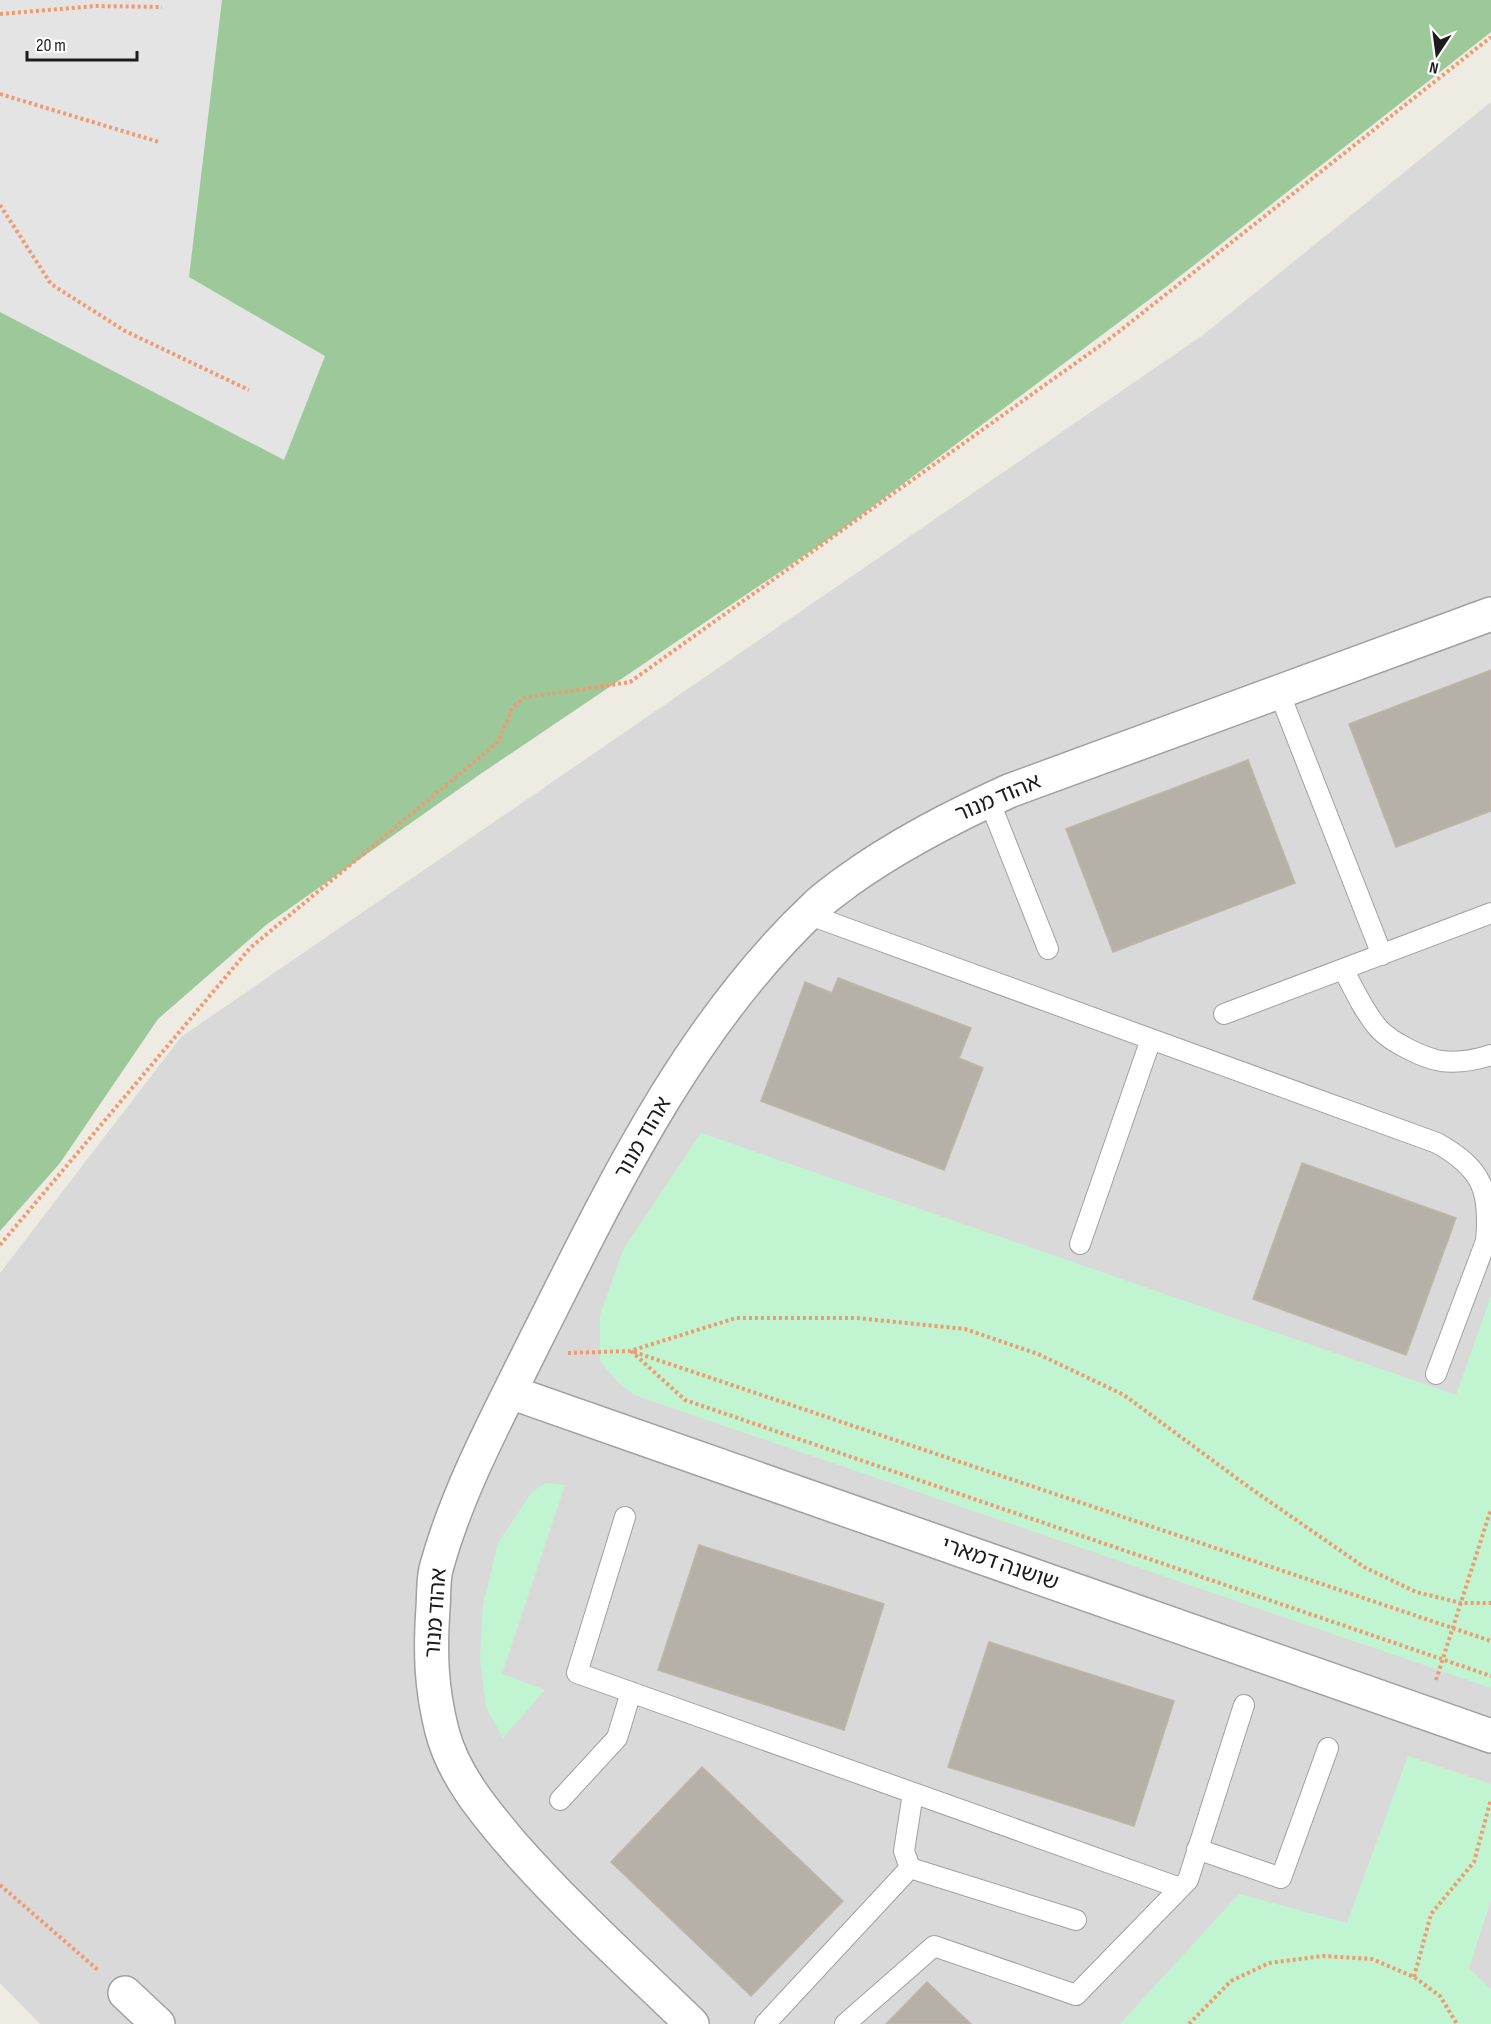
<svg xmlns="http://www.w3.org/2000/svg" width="1491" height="2024" font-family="'Sofia Sans Condensed','Noto Sans Hebrew',sans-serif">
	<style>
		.residential { fill: #dad9d9 }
		.forest { fill: #9dc99a }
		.park { fill: #c1f5d1 }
		.parking { fill: #e4e4e4 }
		.building { fill: #b6b1a8; stroke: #bdb5a6; stroke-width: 1.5 }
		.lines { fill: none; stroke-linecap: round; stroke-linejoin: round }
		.service-casing { stroke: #a0a0a0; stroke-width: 22 }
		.minor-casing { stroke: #a0a0a0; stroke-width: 36 }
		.path { stroke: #ef9a71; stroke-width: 4; stroke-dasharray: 3 3; stroke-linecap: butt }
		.service { stroke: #fff; stroke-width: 20 }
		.minor { stroke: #fff; stroke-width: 33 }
		.labels { text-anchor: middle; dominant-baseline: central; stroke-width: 4.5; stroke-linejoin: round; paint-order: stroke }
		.street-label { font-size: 22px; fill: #1c1c1c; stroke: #fff }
	</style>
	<rect width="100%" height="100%" fill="#edebe2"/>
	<path class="residential" d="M1491,102v1922h-1451l-40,-41v-710l181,-236 1022,-702z"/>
	<path class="forest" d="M0,0h1491v32l-321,252 -334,250 -357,241 -213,150 -108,94 -98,144 -60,68z"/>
	<path class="park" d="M701,1133l755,262 35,-99v392l-857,-293 -17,-14 -17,-20v-46l23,-65z
		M546,1483l19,2 -63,189 43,16 -42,48 -17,-31 -6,-49 3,-53 15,-62 34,-51z
		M1408,1756l83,28v116l-22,68 22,21v35h-371l119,-130 108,29z"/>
	<path class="parking" d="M0,0h222l-33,277 136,79 -41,104 -284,-148z"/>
	<path class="building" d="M1491,670v141l-95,36 -47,-123z
		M1248,760l47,123 -182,69 -47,-123z
		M838,978l133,50 -12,30 24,10 -39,102 -183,-69 44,-119 27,11z
		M1302,1163l154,55 -50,137 -153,-56z
		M699,1545l185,59 -40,126 -186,-60z
		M989,1642l185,59 -40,125 -186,-59z
		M702,1767l141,134 -92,95 -140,-134z
		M927,1982l44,42h-85z"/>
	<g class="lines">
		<defs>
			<path id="service" d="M1279,692l103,263
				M989,800l59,149
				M807,914l630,229c44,25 54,46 49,98l-50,133
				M1343,969c11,20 21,43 36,60 12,13 44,29 62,32 16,2 35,-1 50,-6
				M1224,1014l267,-101
				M1080,1244l71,-205
				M625,1517l-48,156 603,215
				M913,1793l-9,58 6,17 166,52
				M560,1800l57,-62 14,-46
				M1197,1849l84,29 47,-130
				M765,2024l145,-156
				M845,2024l89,-78 142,49 112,-115 56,-175"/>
			<path id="minor" d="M510,1392l981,344
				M125,1993l33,31
				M692,2024c-61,-59 -125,-117 -181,-181 -28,-33 -58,-69 -69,-112 -11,-43 -12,-79 -9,-123 1,-13 0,-26 3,-39 21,-78 63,-155 99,-228 77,-153 154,-316 281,-435 9,-9 20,-16 30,-24 51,-37 106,-65 163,-91l482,-177"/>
		</defs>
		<use href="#service" class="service-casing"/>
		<use href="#minor" class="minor-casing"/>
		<path class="path" d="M0,14l96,-8 66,1
			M0,94l159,48
			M0,205l51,79 74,47 124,59
			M0,1245l250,-297 248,-206 15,-35 11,-9 106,-16 482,-345 379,-300
			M631,1351l54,49 806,276
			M634,1352l857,289
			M568,1353l62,-2 106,-33h121l108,11 73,25 86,41 126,93 114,79 52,25 45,11h30
			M1436,1680l55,-171
			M0,1885l99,86
			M1414,1977l17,-63 43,-52 17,-63
			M1189,2024l42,-43 38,-18 54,-7 49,3 42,18 26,19 17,28"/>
		<use href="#service" class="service"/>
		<use href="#minor" class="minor"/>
	</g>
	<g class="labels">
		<g class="street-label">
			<text transform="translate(998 798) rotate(-23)">אהוד מנור</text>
			<text transform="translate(643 1138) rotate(-60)">אהוד מנור</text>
			<text transform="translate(1000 1564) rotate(19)">שושנה דמארי</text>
			<text transform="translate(436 1613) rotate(-86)">אהוד מנור</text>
		</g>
	</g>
	<g transform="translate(1437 54) rotate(193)" stroke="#ffffff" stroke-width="4.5" paint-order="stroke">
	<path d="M0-4.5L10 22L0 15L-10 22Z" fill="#1c1c1c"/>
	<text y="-9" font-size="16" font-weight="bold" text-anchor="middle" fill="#1c1c1c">N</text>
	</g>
	<path d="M27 51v9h110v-9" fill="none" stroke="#1c1c1c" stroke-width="3"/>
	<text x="36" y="51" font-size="18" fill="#1c1c1c" stroke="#ffffff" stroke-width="4.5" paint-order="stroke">20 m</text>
</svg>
